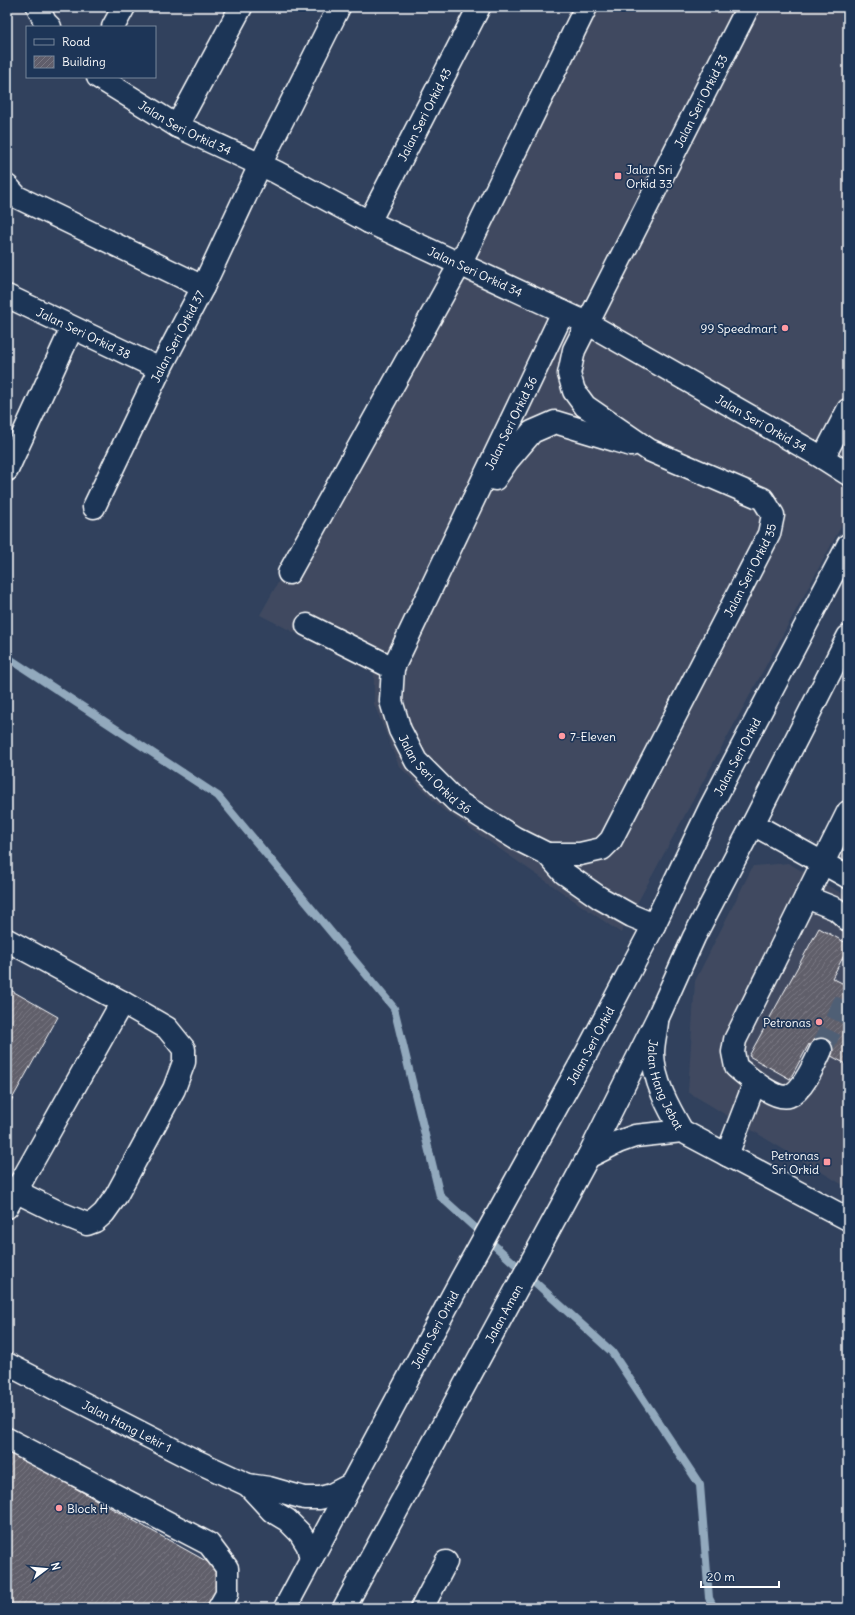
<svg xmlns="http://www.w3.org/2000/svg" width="855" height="1615" font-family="Delius,sans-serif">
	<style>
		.built { fill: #3f4a61 }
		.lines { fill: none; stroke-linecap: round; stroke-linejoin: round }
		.stream { stroke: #92a9bd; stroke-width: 8 }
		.building { fill: url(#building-hatch); stroke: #fff }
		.minor-tunnel { stroke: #505e75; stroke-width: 22; stroke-dasharray: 22 11; stroke-linecap: butt }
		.minor-casing { stroke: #fff; stroke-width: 25 }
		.major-casing { stroke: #fff; stroke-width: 25 }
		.minor { stroke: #1d3557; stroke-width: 22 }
		.major { stroke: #1d3557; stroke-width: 22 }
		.poi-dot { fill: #ff9aa2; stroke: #1d3557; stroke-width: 1.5 }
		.labels { text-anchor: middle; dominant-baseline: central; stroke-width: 3.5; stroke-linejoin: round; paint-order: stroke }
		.street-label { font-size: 12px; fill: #fff; stroke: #1d3557 }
		.poi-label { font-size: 12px; fill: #fff; stroke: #1d3557; text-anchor: start }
	</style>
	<defs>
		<pattern id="building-hatch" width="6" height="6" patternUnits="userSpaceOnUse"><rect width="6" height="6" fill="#605e6b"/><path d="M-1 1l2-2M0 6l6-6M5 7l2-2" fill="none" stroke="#787681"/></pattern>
	</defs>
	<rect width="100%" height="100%" fill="#31415d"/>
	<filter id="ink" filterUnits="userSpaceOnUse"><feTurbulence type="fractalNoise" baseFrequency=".025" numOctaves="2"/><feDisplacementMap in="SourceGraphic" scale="8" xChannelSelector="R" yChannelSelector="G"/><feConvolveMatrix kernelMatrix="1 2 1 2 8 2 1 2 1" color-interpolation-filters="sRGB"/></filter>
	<g filter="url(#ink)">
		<path class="built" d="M579,7h269v507l-227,419 -179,-124 -43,-43 -25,-62v-31l-114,-58 203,-366z
			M848,836v29l-12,-6z
			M788,863l60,34v291l-160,-96 7,-111 58,-115z"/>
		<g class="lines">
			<path class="stream" d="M7,657l211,139 176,212 46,188 172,156 88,133 9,113 5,10"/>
		</g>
		<path class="building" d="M819,928l29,16v4l-16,30 16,8v74l-2,4 -37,-20 -19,35 -41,-23z
			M7,988l51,29 -51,91z
			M7,1450l208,116 2,24 -10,18h-188l-12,-7z"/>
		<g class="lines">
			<path class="minor-tunnel" d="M821,1050l27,-55"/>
			<defs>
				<g id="minor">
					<path d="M38,7l7,15 5,5"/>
					<path d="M113,27l11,-20"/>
					<path id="s1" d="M98,77l79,49 99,46 93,50 218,101 236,135 25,16"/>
					<path d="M177,126l64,-119"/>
					<path d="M7,186l10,11 186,90"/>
					<path id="s2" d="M369,222l110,-215"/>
					<path id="s3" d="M7,296l153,73"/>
					<path id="s4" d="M563,312l-170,356 -2,33 9,29 16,31 40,40 59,37 32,16 17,19 36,25 32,18 22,9"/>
					<path d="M823,458l25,-48"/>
					<path d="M7,470l65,-142"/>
					<path d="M495,479l13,-19 24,-28 23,-10 76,23"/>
					<path id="s5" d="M94,507l66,-138 43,-82 57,-122 79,-158"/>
					<path d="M289,573l171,-309 126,-257"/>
					<path d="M307,625l86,43"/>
					<path d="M753,824l95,53"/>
					<path id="s6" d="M547,854h33l22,-5 9,-9 158,-306 4,-19 -10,-16 -114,-49 -64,-44 -11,-15 -5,-17 5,-24 174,-343"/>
					<path d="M806,897l30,12 12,11"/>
					<path d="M7,940l115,62 45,26 17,21v13l-10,27 -58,107 -12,17 -9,8 -8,3 -27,-11 -53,-26"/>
					<path id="s7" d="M657,1022c-1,10 -4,21 -4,31 0,27 16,56 29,78l166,88"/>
					<path d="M821,1050c-6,13 -18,41 -32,46 -14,5 -43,-21 -53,-29l-3,-15 2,-12 113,-228"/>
					<path d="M727,1155l28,-73"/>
					<path d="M588,1157l30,-15 17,-6 47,-5"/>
					<path d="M7,1207l115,-205"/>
					<path id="s8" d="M7,1364l185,95 56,26 21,3 35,10h16l11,-3 21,-11"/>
					<path d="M7,1439l202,105 18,24v26l-8,14"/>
					<path d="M248,1485l24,26 15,9 13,13 8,13 3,14"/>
					<path d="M422,1608l24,-46"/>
				</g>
				<g id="major">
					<path id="s9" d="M285,1608l177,-330 125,-226 67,-127 57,-119 137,-261"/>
					<path id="s10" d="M344,1608l244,-451 70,-140 36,-80 59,-113 95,-187"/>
				</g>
			</defs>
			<use href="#minor" class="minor-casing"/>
			<use href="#major" class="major-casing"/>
			<use href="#minor" class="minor"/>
			<use href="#major" class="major"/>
		</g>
	</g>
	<g class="poi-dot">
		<rect x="614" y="172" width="8" height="8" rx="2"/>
		<circle cx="785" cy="328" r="4"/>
		<circle cx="562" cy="736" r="4"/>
		<circle cx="819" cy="1022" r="4"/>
		<rect x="823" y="1158" width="8" height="8" rx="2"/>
		<circle cx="59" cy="1508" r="4"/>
	</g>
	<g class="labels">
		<g class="street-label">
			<text stroke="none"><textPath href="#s6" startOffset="993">Jalan Seri Orkid 33</textPath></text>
			<text stroke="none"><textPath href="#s2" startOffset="121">Jalan Seri Orkid 43</textPath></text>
			<text stroke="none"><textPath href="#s1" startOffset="101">Jalan Seri Orkid 34</textPath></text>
			<text stroke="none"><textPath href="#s1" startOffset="425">Jalan Seri Orkid 34</textPath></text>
			<text stroke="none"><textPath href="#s3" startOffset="85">Jalan Seri Orkid 38</textPath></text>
			<text stroke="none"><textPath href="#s5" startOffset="190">Jalan Seri Orkid 37</textPath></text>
			<text transform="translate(511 423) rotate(-64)">Jalan Seri Orkid 36</text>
			<text stroke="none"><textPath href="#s1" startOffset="749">Jalan Seri Orkid 34</textPath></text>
			<text stroke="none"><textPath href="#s6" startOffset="372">Jalan Seri Orkid 35</textPath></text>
			<text stroke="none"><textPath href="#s9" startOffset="964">Jalan Seri Orkid</textPath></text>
			<text stroke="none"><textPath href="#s4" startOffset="515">Jalan Seri Orkid 36</textPath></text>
			<text stroke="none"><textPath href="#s9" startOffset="640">Jalan Seri Orkid</textPath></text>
			<text stroke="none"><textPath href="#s7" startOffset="65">Jalan Hang Jebat</textPath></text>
			<text stroke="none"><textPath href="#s10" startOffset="335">Jalan Aman</textPath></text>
			<text stroke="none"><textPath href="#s9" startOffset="316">Jalan Seri Orkid</textPath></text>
			<text stroke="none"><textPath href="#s8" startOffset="135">Jalan Hang Lekir 1</textPath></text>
		</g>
		<g class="poi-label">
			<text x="626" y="169">Jalan Sri<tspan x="626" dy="14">Orkid 33</tspan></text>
			<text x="777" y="328" text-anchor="end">99 Speedmart</text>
			<text x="570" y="736">7-Eleven</text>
			<text x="811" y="1022" text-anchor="end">Petronas</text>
			<text x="819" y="1155" text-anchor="end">Petronas<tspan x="819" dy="14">Sri Orkid</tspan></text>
			<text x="67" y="1508">Block H</text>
		</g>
	</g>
	<rect width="855" height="1615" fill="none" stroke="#1d3557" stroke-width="24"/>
	<rect x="12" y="12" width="831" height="1591" fill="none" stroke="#fff" stroke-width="1.5" filter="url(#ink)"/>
	<rect x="26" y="26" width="130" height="52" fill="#1d3557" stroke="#77869a"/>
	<rect x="34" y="39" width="20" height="6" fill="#1d3557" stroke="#77869a"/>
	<text x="62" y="46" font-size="12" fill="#ffffff">Road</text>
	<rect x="34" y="56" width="20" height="12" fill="url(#building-hatch)" stroke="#77869a"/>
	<text x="62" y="66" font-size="12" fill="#ffffff">Building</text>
	<g transform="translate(46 1569) rotate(74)" stroke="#1d3557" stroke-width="3" paint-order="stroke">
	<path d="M0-3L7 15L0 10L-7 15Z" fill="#ffffff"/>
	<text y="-6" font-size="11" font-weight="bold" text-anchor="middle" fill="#ffffff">N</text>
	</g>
	<path d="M701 1581v6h78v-6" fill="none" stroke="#ffffff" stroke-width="2"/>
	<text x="707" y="1581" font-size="12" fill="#ffffff" stroke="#1d3557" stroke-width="3" paint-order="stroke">20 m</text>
</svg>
